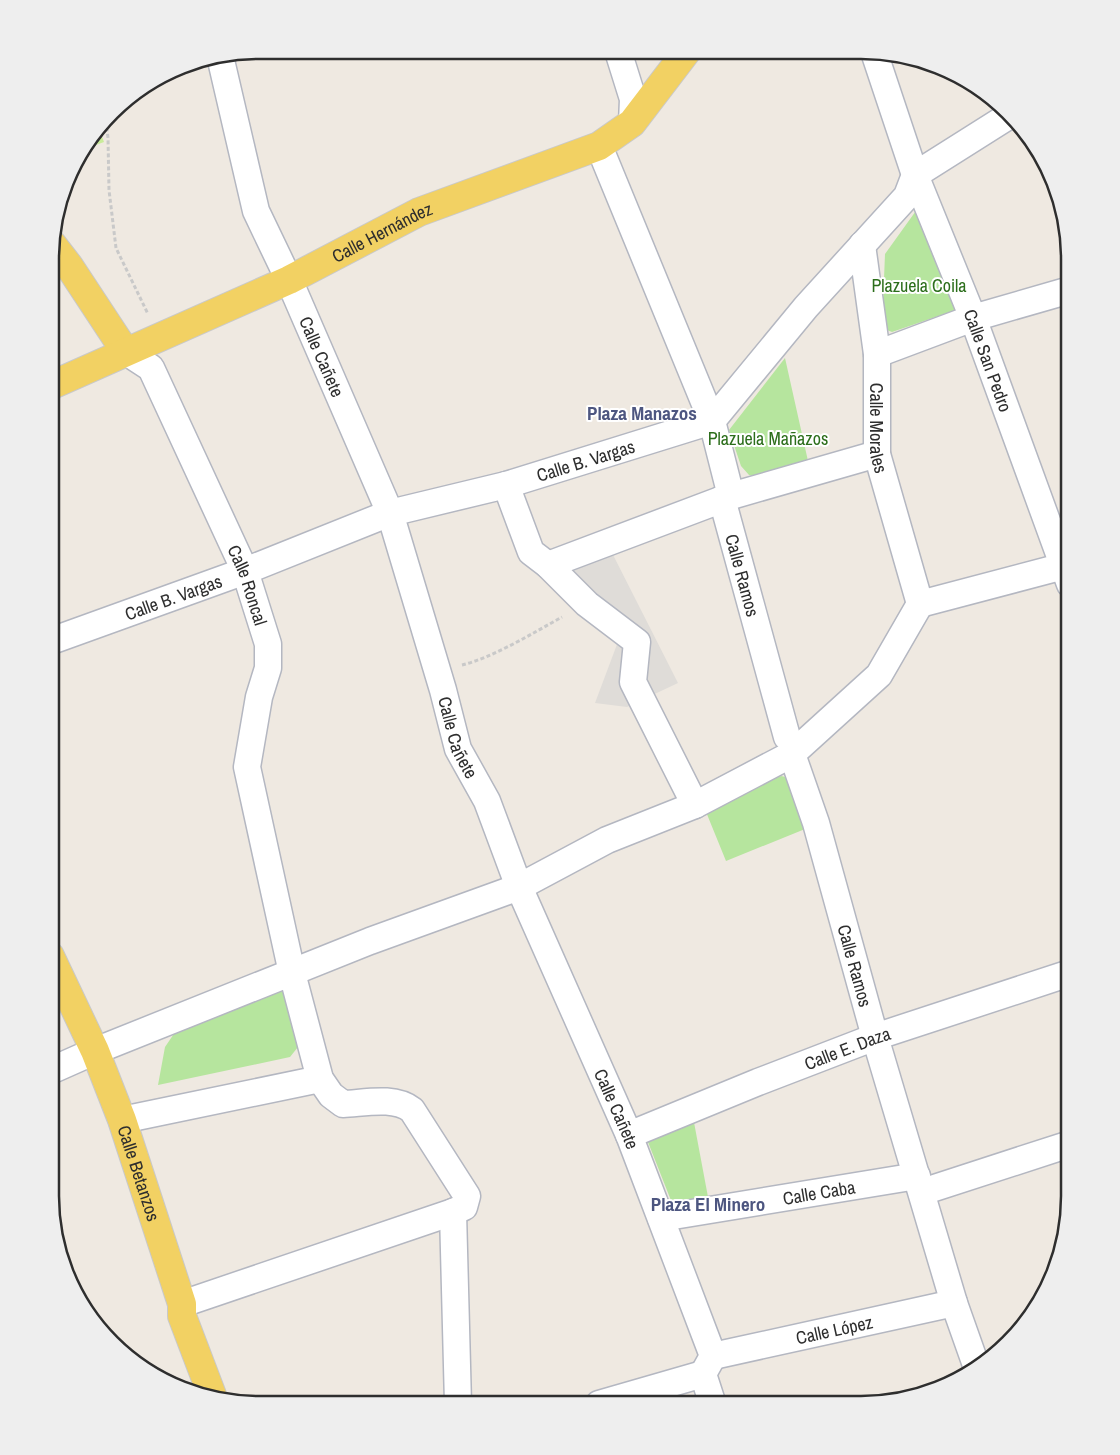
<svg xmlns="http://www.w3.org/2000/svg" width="1120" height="1455" font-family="'Archivo Narrow',sans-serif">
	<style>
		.green { fill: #b6e59e }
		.pitch { fill: #c9ec9a }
		.plaza { fill: #dfdcd8 }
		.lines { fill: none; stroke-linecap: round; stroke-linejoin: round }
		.minor-casing { stroke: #b4b7c1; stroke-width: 29 }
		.major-casing { stroke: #c9c9c9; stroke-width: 30 }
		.path { stroke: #c9c9c9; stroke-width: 3; stroke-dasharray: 4 2.5; stroke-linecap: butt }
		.minor { stroke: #fff; stroke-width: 26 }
		.major { stroke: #f2d163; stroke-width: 28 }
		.labels { text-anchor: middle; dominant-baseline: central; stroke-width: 4; stroke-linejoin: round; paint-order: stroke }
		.street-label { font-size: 18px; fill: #2e2e2e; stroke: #fff }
		.park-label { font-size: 18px; fill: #2c6e1b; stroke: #fff }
		.neighbourhood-label { font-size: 19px; font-weight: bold; fill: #4d5680; stroke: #fff }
		.rim { fill: none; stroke: #2e2e2e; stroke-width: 2.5 }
	</style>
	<rect width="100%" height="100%" fill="#efe9e1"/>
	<path class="green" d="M918,208l38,102 -64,22 -10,-4 3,-74z
		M785,358l23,103 -48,17 -11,-3 -8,-9 -12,-36z
		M781,776l9,2 20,49 -84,34 -22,-54z
		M283,984l15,63 -8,10 -132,28 7,-38 23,-34z
		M693,1117l15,80 -36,6 -26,-66z"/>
	<path class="pitch" d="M99,129l5,13 -22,8z"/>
	<path class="plaza" d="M607,543l71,140 -51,24 -32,-4 24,-64 -71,-74z"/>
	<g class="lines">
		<defs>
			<g id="minor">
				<path d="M618,51l15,48 -1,24"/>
				<path id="s1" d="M874,52l41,123 58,143 97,266"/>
				<path id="s2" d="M220,56l36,155 33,69 101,233 53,177 15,59 29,52 32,86 110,248 84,221 -10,18 10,31"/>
				<path d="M599,146l113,275 19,75"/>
				<path id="s3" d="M862,245l15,109v100l43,150"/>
				<path id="s4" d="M125,351l26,17 94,203 23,73v24l-9,29 -12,70 45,206 28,106 11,16 12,9c22,-1 51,-8 69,6l55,86 -3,11 -11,5 -271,92"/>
				<path d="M877,354l96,-36 97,-28"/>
				<path d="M506,485l25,67 17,13 39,39 50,38 -4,40 62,123"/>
				<path id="s5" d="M722,499l65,238"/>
				<path d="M548,565l183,-69 146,-42"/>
				<path d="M920,604l144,-38"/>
				<path id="s6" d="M51,641l194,-70 145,-58 116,-28 206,-64 94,-114 101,-111 8,-21 95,-60"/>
				<path id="s7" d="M792,754l24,69 59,214 79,266 23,65"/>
				<path d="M50,1071l45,-20 275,-110 149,-54 88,-47 88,-35 97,-51 87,-79 41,-71"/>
				<path d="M122,1120l198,-41"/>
				<path id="s8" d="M629,1135l129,-53 117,-45 195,-64"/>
				<path d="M922,1192l148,-48"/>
				<path d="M453,1212l5,192"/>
				<path id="s9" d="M661,1218l256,-42"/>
				<path id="s10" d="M713,1356l241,-53"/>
				<path d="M599,1404l104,-30"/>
			</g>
			<g id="major">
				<path d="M52,244l17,22 56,85"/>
				<path id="s11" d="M52,385l237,-105 130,-68 180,-66 33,-23 55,-72"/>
				<path id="s12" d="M50,956l45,95 27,69 60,184v12l30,79"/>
			</g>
		</defs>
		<use href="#minor" class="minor-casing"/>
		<use href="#major" class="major-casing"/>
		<path class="path" d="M106,121l2,17 1,52 7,58 32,66
			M462,665c32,-8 71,-32 100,-48"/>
		<use href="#minor" class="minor"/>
		<use href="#major" class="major"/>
	</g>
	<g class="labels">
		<g class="street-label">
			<text stroke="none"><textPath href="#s11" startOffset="364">Calle Hernández</textPath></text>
			<text stroke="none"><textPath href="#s2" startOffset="319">Calle Cañete</textPath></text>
			<text stroke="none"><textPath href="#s1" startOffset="329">Calle San Pedro</textPath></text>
			<text stroke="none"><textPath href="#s3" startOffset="184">Calle Morales</textPath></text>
			<text stroke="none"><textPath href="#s6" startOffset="565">Calle B. Vargas</textPath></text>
			<text stroke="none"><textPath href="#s5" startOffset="79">Calle Ramos</textPath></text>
			<text stroke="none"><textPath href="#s4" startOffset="269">Calle Roncal</textPath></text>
			<text stroke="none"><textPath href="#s6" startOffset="130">Calle B. Vargas</textPath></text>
			<text stroke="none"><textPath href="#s2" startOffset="724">Calle Cañete</textPath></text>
			<text stroke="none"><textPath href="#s7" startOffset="221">Calle Ramos</textPath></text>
			<text stroke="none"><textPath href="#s8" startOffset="235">Calle E. Daza</textPath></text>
			<text stroke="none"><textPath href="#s2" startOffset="1129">Calle Cañete</textPath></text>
			<text stroke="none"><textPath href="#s12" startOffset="235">Calle Betanzos</textPath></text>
			<text stroke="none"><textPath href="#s9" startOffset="160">Calle Caba</textPath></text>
			<text stroke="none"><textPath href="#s10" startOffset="124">Calle López</textPath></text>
		</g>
		<g class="park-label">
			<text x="919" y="285">Plazuela Coila</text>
			<text x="768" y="438">Plazuela Mañazos</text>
		</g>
		<g class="neighbourhood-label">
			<text x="642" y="413">Plaza Manazos</text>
			<text x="708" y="1204">Plaza El Minero</text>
		</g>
	</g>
	<path d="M0 0H1120V1455H0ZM259 59H861A200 200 0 0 1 1061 259V1196A200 200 0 0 1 861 1396H259A200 200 0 0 1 59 1196V259A200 200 0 0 1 259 59Z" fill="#eee" fill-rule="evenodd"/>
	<path class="rim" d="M259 59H861A200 200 0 0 1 1061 259V1196A200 200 0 0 1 861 1396H259A200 200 0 0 1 59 1196V259A200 200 0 0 1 259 59Z"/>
</svg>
